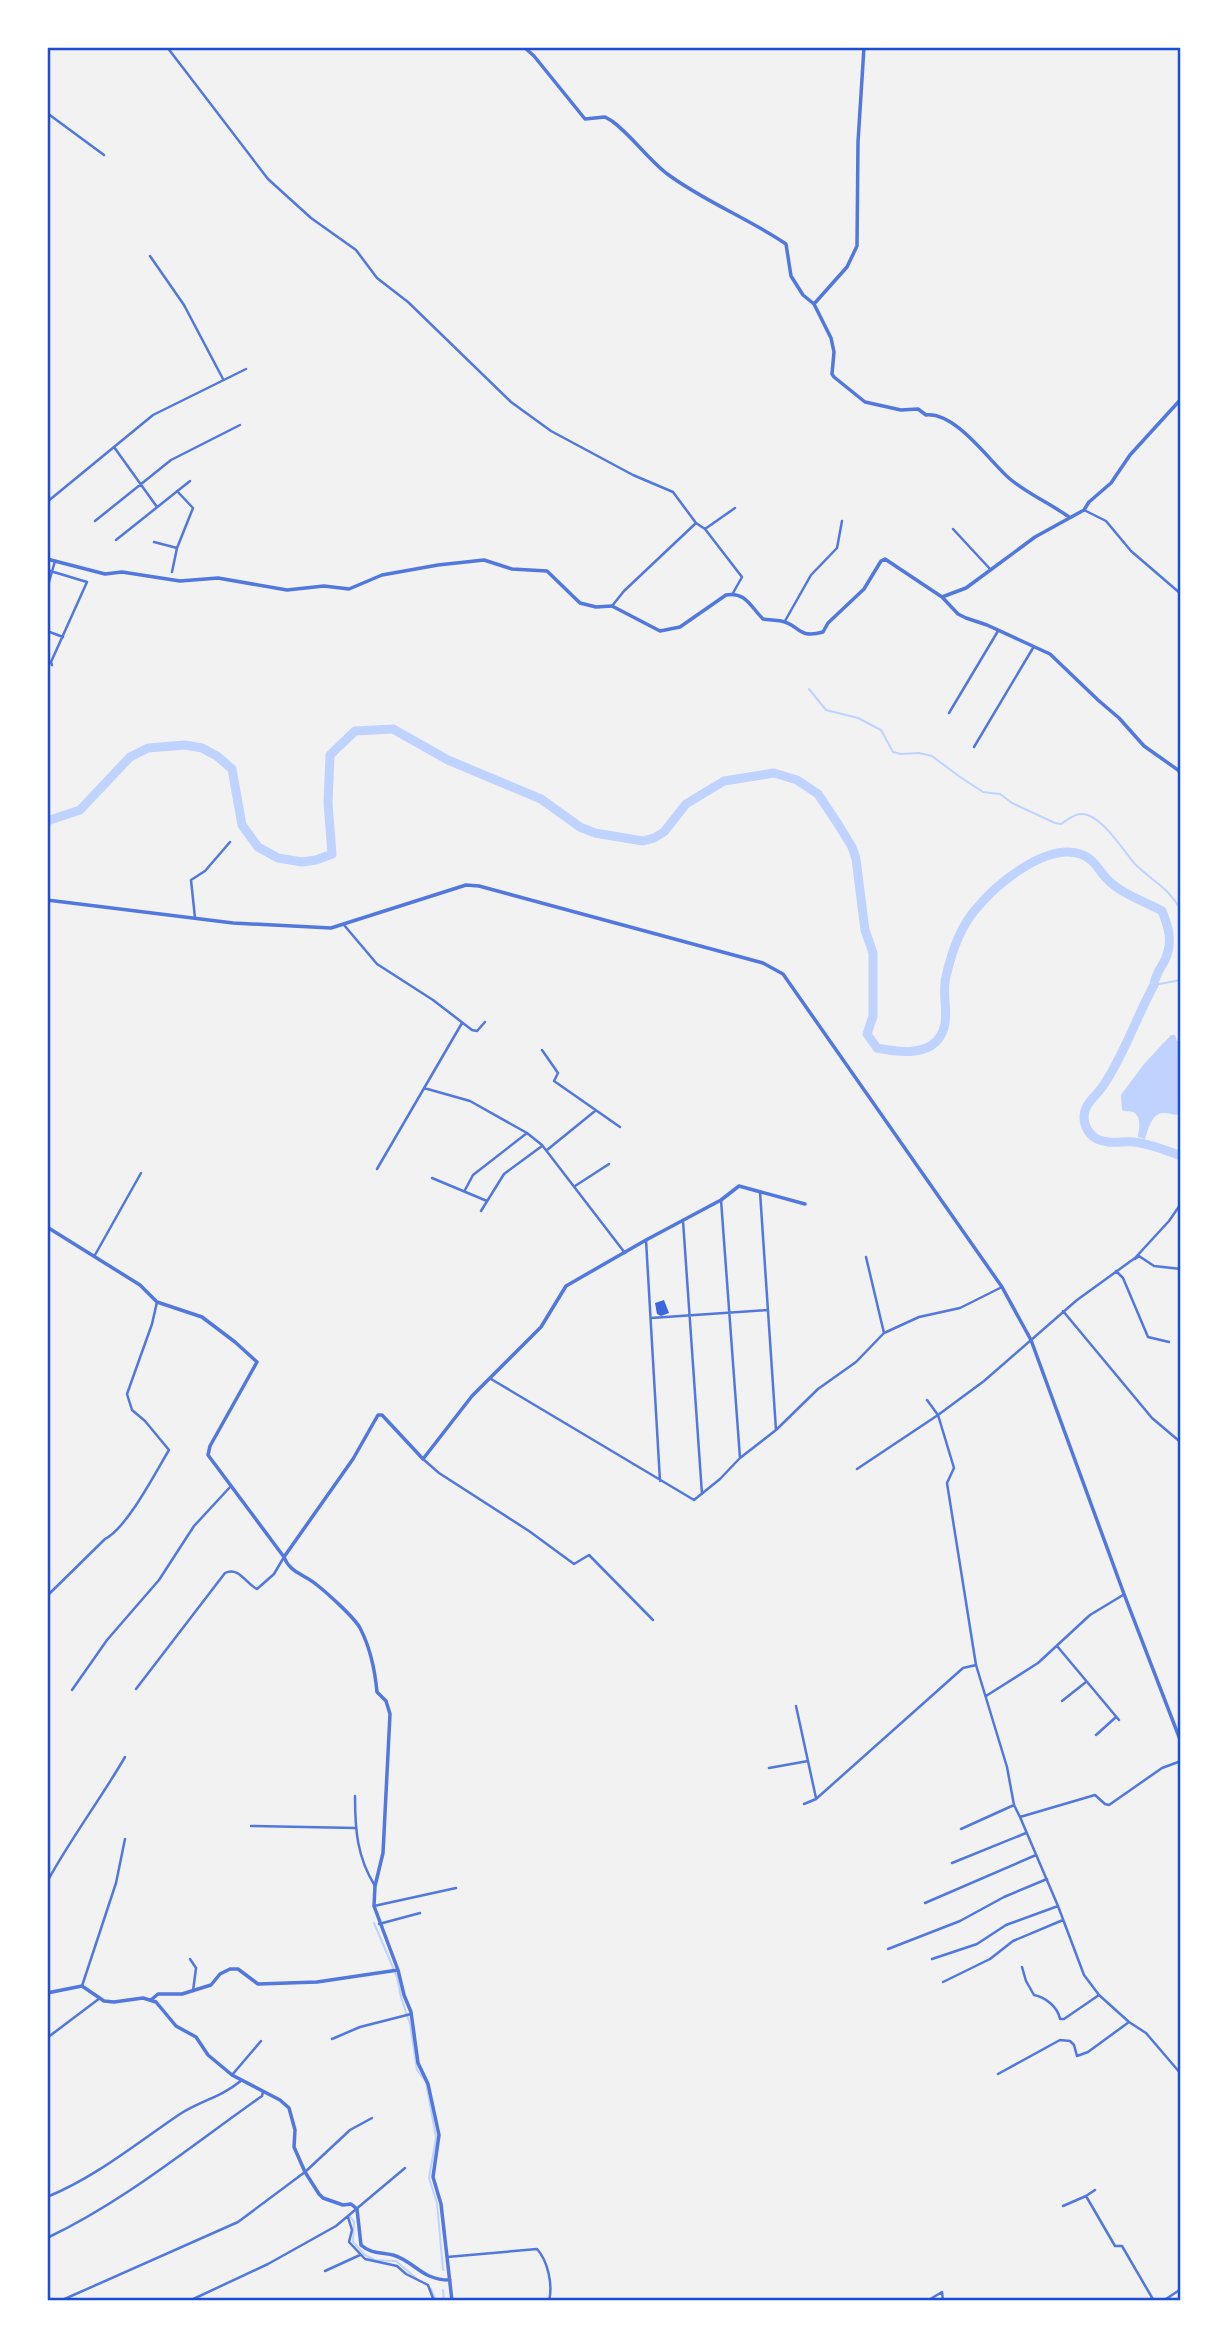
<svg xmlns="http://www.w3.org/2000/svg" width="1228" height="2348" font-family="Signika,sans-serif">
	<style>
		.water { fill: #bfd3fe }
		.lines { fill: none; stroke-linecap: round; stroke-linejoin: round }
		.stream { stroke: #bfd3fe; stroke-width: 2 }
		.river { stroke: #bfd3fe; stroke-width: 9 }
		.building { fill: #3d67dc }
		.minor { stroke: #5277de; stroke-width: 2.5 }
		.tertiary { stroke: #5277de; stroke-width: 3.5 }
		.neatline { fill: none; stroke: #1d4ed8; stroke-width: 2.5 }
	</style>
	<rect width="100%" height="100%" fill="#f2f2f2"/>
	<path class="water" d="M1171,1035h4l2,6 4,-1v74c-7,2 -10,-1 -17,-1 -12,-1 -16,17 -19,26l-7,-2c1,-7 4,-21 -5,-25 -4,-1 -8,0 -11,-2l-1,-15 23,-31z"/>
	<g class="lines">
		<path class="stream" d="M809,689l17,21 32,8 23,12 12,22 8,2 18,-1 13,3 28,21 23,15 17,2 12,9 43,20 6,1c9,-6 18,-14 29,-8 16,7 33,34 45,48 18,18 32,22 46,46
			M1154,985l27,-5
			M374,1923l23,54 4,20 9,27 7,46 9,12 10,56 -7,40 8,25 6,67
			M350,2216l4,6 -1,20 12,13 10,5 21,1 20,17
			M431,2289l5,12
			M443,2290l1,11"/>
		<path class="river" d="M47,821l33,-11 50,-53 18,-9 37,-3 17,3 15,8 15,13 10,56 16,22 20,11 24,4 14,-2 16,-6 -4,-51 2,-48 25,-24 38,-2 55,31 93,39 39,28 15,6 48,8 11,-3 10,-6 22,-28 38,-23 50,-8 23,7 21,14 20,30 14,23 4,12 9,71 8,23v63l-6,18 10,14c20,4 52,9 64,-13 10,-17 0,-40 5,-58 5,-23 14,-50 30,-68 20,-25 70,-66 104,-55 14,4 18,16 27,25 14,15 37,22 55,32 7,17 11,31 3,49 -5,9 -10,15 -11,25 -18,33 -30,70 -51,101 -7,10 -19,18 -19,31 0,9 5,18 13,22 12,6 25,2 37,3 16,2 32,8 47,14"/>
	</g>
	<path class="building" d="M664,1300l5,13 -8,3 -4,-2 -2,-11z"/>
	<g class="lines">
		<path class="minor" d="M167,47l101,132 43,39 45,32 21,28 31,24 103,100 40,29 82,44 40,17 23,31 9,6 37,48 -9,16
			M47,113l57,42
			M150,256l34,49 39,74
			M114,447l43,60
			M47,502l106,-87 93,-46
			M1084,510l22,11 25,30 50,43
			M95,521l76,-61 69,-35
			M705,529l30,-21
			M953,529l38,41
			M116,540l74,-59
			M154,542l23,6
			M47,570l40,12 -36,80 1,3
			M172,572l5,-24 16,-40 -16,-17
			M47,589l8,-28
			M612,606l12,-15 72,-68
			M785,621l26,-46 26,-27 5,-27
			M47,631l16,6
			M949,713l49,-82
			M974,747l59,-99
			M195,918l-4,-38 14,-9 25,-29
			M344,925l33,39 56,36 39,30 5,1 8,-9
			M542,1050l16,23 -4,8 66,46
			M424,1088l46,13 57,32 15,12 83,108
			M547,1150l48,-39
			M377,1169l85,-146
			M432,1178l55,23
			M575,1186l34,-22
			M465,1190l8,-15 54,-42
			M760,1192l16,238
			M721,1200l19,258
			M481,1211l23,-37 38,-28
			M683,1221l19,273
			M646,1240l14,241
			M95,1255l46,-82
			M866,1257l18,76
			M1135,1259l4,-3 15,10 27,3
			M1116,1271l7,7 25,59 21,5
			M1063,1311l89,107 26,22
			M651,1318l116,-8
			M491,1379l203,121 26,-21 20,-21 36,-28 42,-41 38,-27 28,-29 35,-16 41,-9 42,-21
			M927,1400l11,15 16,53 -7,15 29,182
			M423,1459l16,14 90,58 45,33 15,-9 64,65
			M857,1469l81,-54 46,-34 93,-81 58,-42 34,-37 11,-16
			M47,1596l58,-57c22,-11 50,-66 64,-89l-24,-29 -13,-11 -5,-16 25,-70 5,-22
			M1057,1646l62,74
			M136,1689l89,-116c14,-7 21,11 32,16l17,-15 10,-17
			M72,1690l35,-50 52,-60 35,-54 37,-40
			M986,1696l52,-33 52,-48 33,-20
			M1062,1701l24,-19
			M796,1706l20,92
			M1096,1735l20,-18
			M769,1768l39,-7
			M355,1796c0,34 2,61 20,90
			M804,1804l12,-5 147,-131 13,-3 31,102 7,38 6,12 38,89 26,69 15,20 30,27 17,11 35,41
			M1020,1817l75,-22 10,9 4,1 53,-37 19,-7
			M251,1826l104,2
			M961,1829l53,-24
			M952,1863l74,-30
			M47,1882c24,-44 53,-82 78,-125
			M925,1903l111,-48
			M374,1906l82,-18
			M379,1924l41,-11
			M888,1949l72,-28 44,-24 43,-18
			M190,1959l6,9 -3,23
			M932,1959l45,-15 29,-19 52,-19
			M1022,1967l4,14 8,14c11,2 24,12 26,24h4l35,-24
			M943,1982l47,-23 23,-18 50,-21
			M82,1986l34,-103 9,-44
			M47,2038l53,-40
			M332,2039l28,-12 51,-13
			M998,2074l62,-34 10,1 4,4 3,11 11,-4 41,-30
			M232,2075l29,-34
			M1086,2196l29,50h7l32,55
			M47,2197c49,-20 90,-54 133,-83 22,-14 40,-16 62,-34
			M1063,2206l23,-10 9,-6
			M348,2217l4,13 -3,12 16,17 32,7 9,8 22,11 6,16
			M47,2238c78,-37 145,-93 215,-142l1,-4
			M447,2257l90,-8c11,12 16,36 12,52
			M325,2271l35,-16
			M60,2301l178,-79 67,-50 45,-42 22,-12
			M189,2301l79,-37 68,-38 69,-58
			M927,2301l15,-9 1,9
			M1163,2301l18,-12"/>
		<path class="tertiary" d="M524,47l10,9 51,63 20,-2 7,4c20,15 34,36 54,52 37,28 82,45 120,71l5,32 12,19 11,9 17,34 3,14 -2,22 2,3 31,25 36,8 17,-1 8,6c30,-3 63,46 84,64 18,15 41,25 59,38
			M814,304l33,-37 10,-21 1,-104 6,-95
			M47,559l58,15 17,-2 58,9 38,-3 69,12 37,-4 25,3 33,-14 56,-10 46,-5 28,9 35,2 33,32 16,4 16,-1 48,25 20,-4 46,-32c19,-4 25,12 37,24 6,1 12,1 18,2 20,4 15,18 42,11l5,-9 36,-34 17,-28 4,-2 57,38 16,17 8,4 21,7 63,29 48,46 21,18 25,28 34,24 3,4
			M942,597l24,-9 69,-51 49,-27 5,-8 22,-19 19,-28 51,-56
			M47,900l186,23 98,5 135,-43 13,1 284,77 20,11 219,313 29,53 93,254 57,148
			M47,1227l93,58 17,17 45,15 33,25 22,20 -47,84 -2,9 76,102c6,16 20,17 33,28 10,8 37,32 43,43 10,19 15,43 17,64l9,9 4,13 -7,139 -8,33 -1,20 24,64 6,25 7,17 7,51 10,21 11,51 -6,42 8,27 11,97
			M284,1557l69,-98 25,-44h4l41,44 49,-63 69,-69 25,-41 80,-46 75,-40 18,-14 66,18
			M47,1993l35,-7 22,15 10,1 29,-4 13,4 20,24 20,11 12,18 24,20 48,25 9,8 6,22 -1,17 11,25 14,22 4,4 20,7 8,-1 6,5 4,36c10,9 19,7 32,10 23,7 28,25 57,25
			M151,2000l7,-6h24l29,-9 9,-11 10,-5h8l20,15 59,-2 81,-12"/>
	</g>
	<rect width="1228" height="2348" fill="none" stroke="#ffffff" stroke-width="98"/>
	<rect x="49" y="49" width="1130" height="2250" class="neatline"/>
</svg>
